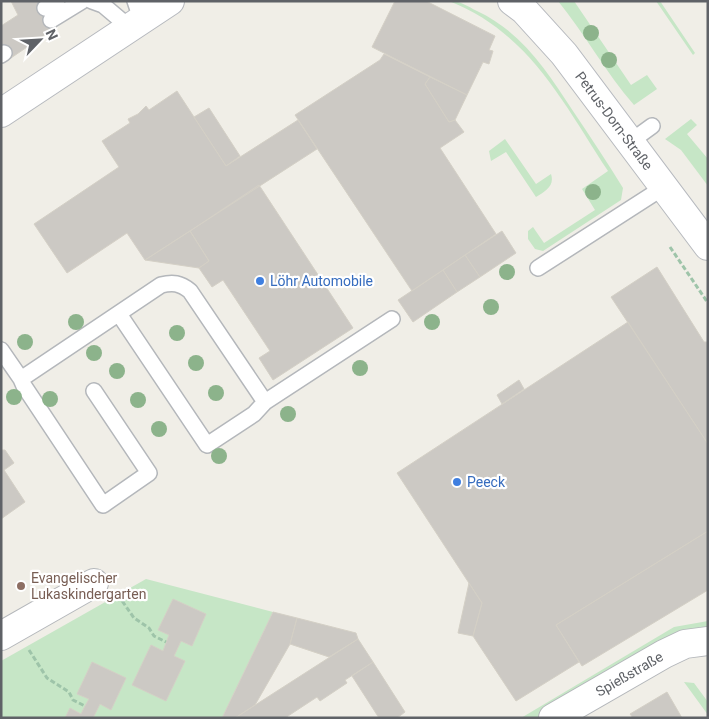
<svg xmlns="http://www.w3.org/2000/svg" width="709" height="719" font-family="Roboto,sans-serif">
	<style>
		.green { fill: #c6e6c6 }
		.building { fill: #ccc9c4; stroke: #d4d0c6 }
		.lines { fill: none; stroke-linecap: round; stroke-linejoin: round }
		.lane-casing { stroke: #b4b7bb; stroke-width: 18 }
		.street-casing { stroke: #b4b7bb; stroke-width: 30 }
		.secondary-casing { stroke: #b6b9be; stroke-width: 30 }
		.path { stroke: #9ec4a9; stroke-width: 3; stroke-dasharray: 5 2.5; stroke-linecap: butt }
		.lane { stroke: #fff; stroke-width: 15 }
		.street { stroke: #fff; stroke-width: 28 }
		.secondary { stroke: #fff; stroke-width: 28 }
		.tree { fill: #8cb38b }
		.shop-dot { fill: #3f7fe0; stroke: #fff; stroke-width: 2 }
		.education-dot { fill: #8d6e63; stroke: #fff; stroke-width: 2 }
		.labels { text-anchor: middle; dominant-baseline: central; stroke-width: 4.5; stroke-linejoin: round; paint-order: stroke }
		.street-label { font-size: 14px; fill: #5f6267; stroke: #fff }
		.shop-label { font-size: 14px; fill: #366cbe; stroke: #fff; text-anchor: start }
		.education-label { font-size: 14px; fill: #785e54; stroke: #fff; text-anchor: start }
	</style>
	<rect width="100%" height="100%" fill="#f0eee7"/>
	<path class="green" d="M449,1c12,0 18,5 28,10 45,21 70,60 96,100 17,25 34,51 50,77l-2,12 -78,51 -8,-2 -7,-10v-8l5,-4 11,16 51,-33 -13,-21 26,-18c-45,-68 -78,-138 -159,-170z
		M558,1h16l57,84 16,-10 10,14 -23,16c-28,-32 -49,-71 -76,-104z
		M656,1h4l35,52 -2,2z
		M691,119l6,6 -10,9 21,25v27l-27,-36 -16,-11z
		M505,139l31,45 15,-10c4,12 -6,17 -15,23l-30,-45 -15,9 -2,-10z
		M146,579l127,33 -51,106h-221v-57z
		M708,621v5l-44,16 -127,76h-16l153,-91z
		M684,682l10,1 14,19v13z"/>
	<path class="building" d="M11,1h31l13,27 -47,32 -7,-10v-24l17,-11z
		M395,1h31l69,35 -6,14 4,1 -4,13 -6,-2 -16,33 -95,-48z
		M384,54l46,23 -5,7 24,38 6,-2 9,12 -24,16 56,86 -84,57 -117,-176 85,-55z
		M430,77l37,18 -12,25 -6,2 -24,-38z
		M177,91l49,75 72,-46 19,29 -172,111 -18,-27 -60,40 -33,-49 85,-57 -17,-26 28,-18 -2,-4 10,-5 8,-8 3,4z
		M209,108l31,48 -14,10 -32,-49z
		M259,185l94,143 -80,52 -14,-22 11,-7 -47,-71 -11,7 -13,-19 10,-7 -19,-30z
		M190,231l19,30 -10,7 -54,-8z
		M502,231l14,22 -36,24 -15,-22z
		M465,255l15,22 -23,15 -14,-22z
		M657,267l47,75h4v102l-97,-147z
		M443,270l14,22 -44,30 -15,-22z
		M628,322l80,122v87l-152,94 23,37 -63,39 -43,-65 9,-33 -85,-130z
		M519,380l5,9 -22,15 -5,-9z
		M1,450h4l9,13 -10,7 21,32 -24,17z
		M708,531v59l-126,76 -26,-41z
		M469,583l13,20 -9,33 -15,-3z
		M173,599l33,15 -14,32 -11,-5 -7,15 11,5 -19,40 -34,-16 19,-40 12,6 6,-16 -11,-5z
		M273,612l24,6 -7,26 -35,61 -20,13h-13z
		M297,618l59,15 2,6 -29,18 -39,-13z
		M358,639l15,23 -28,18 2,3 -27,18 -3,-4 -32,21h-50z
		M92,662l34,16 -15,32 -11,-6 -7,14h-28l5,-10 11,6 4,-8 4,-7 -12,-5z
		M373,662l32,50 -8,6h-18l-27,-42z
		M667,692l15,26h-49l-3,-4z"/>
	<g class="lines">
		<defs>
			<path id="lane" d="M92,1l11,4 26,22
				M135,1l6,18
				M45,8l12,-7
				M51,20l31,-19
				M1,55l3,-2
				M630,142l22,-16
				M538,268l126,-81
				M119,314l88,131 47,-31 11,-12
				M1,350l20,29 140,-94c12,-3 19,-2 29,6l75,111 127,-83
				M21,379l3,7 79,119 46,-32 -55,-82"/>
			<g id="street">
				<path d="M1,636l93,-53"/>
				<path id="s1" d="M553,718l111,-64 21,-10 23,-3"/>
			</g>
			<g id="secondary">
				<path id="s2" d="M512,1l12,9 40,44 144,192"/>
				<path d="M1,113l169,-112"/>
			</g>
		</defs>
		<use href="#lane" class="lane-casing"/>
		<use href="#street" class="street-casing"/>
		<use href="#secondary" class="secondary-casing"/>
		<path class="path" d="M670,247l38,56
			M118,595l16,23 15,10 5,8 12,6
			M29,650l18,28 22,14 4,8 12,6"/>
		<use href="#lane" class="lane"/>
		<use href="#street" class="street"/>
		<use href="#secondary" class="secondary"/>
	</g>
	<g class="tree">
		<circle cx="591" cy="33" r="8"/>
		<circle cx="609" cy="60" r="8"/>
		<circle cx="593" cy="192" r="8"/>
		<circle cx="507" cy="272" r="8"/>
		<circle cx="491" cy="307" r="8"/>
		<circle cx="76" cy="322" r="8"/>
		<circle cx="432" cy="322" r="8"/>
		<circle cx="177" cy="333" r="8"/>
		<circle cx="25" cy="342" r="8"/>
		<circle cx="94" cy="353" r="8"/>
		<circle cx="196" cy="363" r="8"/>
		<circle cx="360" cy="368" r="8"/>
		<circle cx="117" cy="371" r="8"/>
		<circle cx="216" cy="393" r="8"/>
		<circle cx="14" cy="397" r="8"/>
		<circle cx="50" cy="399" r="8"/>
		<circle cx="138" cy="400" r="8"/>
		<circle cx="288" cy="414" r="8"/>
		<circle cx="159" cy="429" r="8"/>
		<circle cx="219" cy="456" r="8"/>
	</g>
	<g class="shop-dot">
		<circle cx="260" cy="281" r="5"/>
		<circle cx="457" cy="482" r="5"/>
	</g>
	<circle class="education-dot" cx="21" cy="586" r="5"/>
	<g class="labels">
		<g class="street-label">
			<text stroke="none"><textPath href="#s2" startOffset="158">Petrus-Dorn-Straße</textPath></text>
			<text stroke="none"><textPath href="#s1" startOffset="88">Spießstraße</textPath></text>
		</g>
		<g class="shop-label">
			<text x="270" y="281">Löhr Automobile</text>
			<text x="467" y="482">Peeck</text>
		</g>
		<g class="education-label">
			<text x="31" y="578">Evangelischer<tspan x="31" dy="16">Lukaskindergarten</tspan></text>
		</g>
	</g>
	<rect width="709" height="719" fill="none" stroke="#5f6267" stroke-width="5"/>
	<g transform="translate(40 40) rotate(65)" stroke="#ffffff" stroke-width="4" paint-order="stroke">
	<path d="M0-4L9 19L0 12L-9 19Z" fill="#5f6267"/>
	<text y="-8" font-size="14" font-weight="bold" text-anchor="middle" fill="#5f6267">N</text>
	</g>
</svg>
